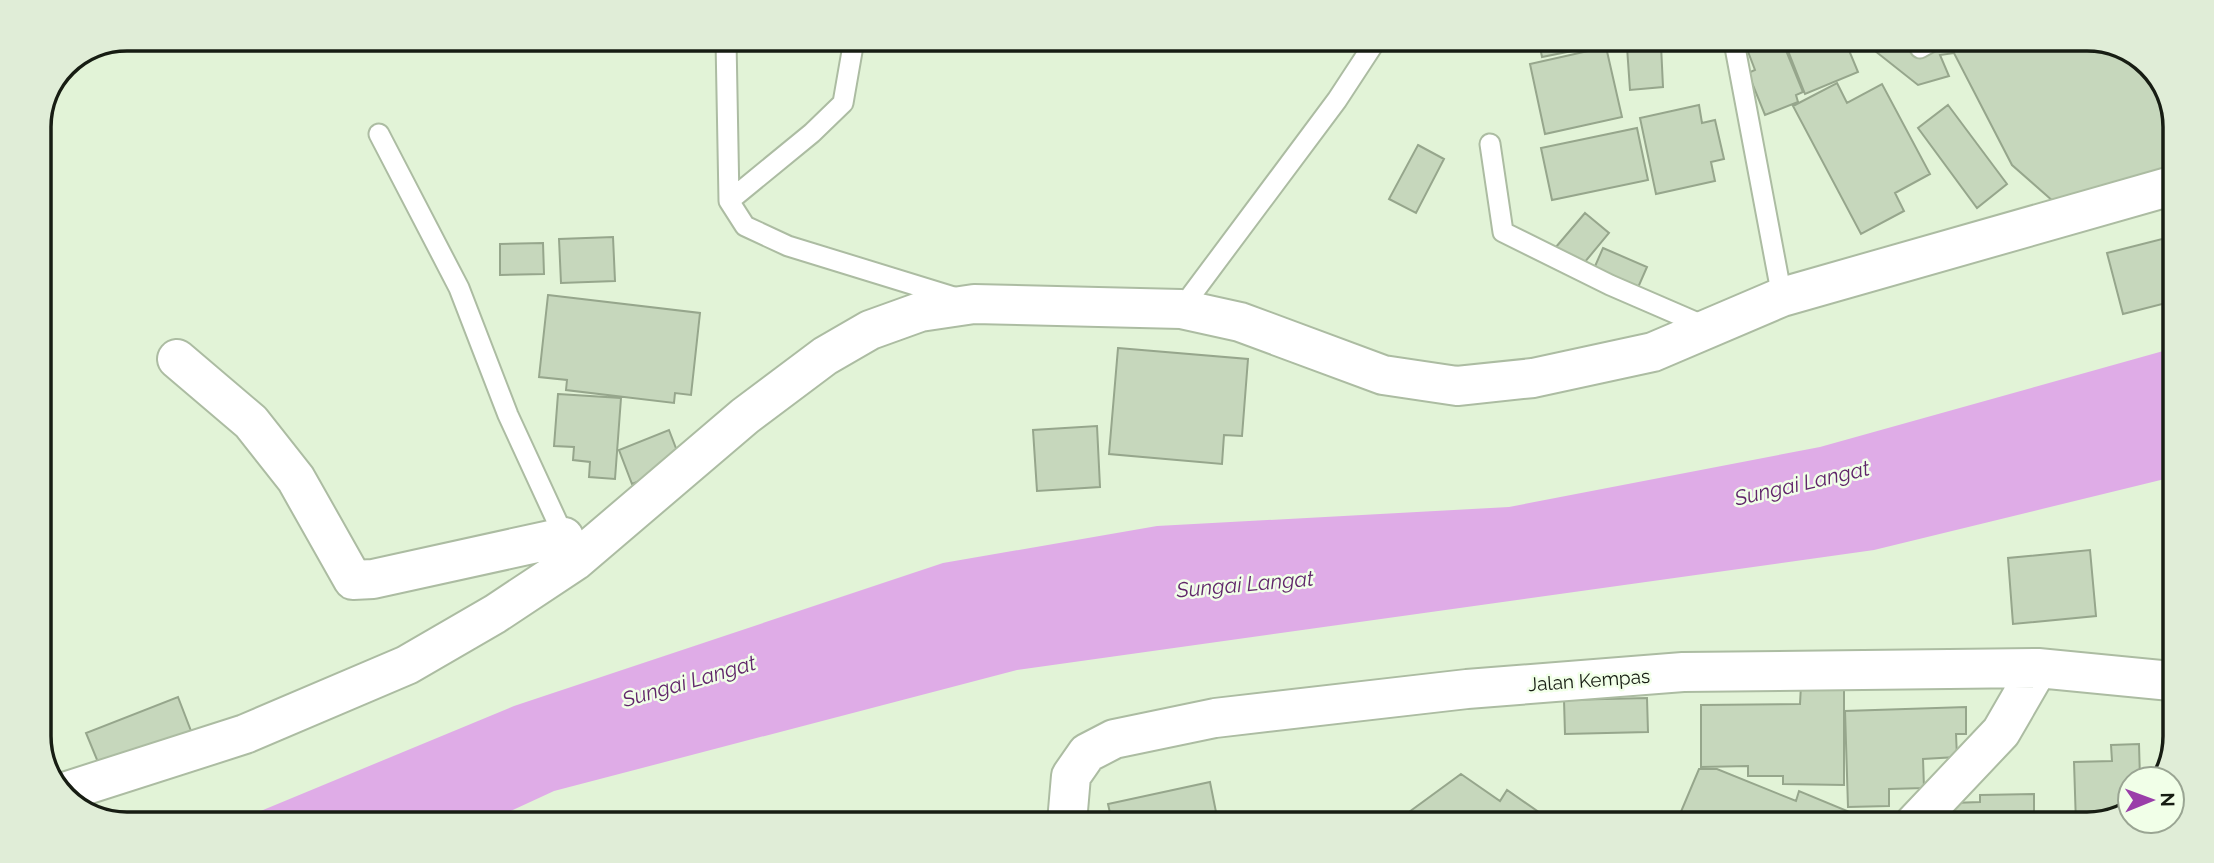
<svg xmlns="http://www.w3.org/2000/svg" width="2214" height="863" font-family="Raleway,sans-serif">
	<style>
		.water { fill: #dface7 }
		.building { fill: #c6d7bc; stroke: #96a68c; stroke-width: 2 }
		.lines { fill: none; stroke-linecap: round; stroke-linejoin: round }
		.service-casing { stroke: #acbca2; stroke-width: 23 }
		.minor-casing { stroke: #acbca2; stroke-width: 42 }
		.service { stroke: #fff; stroke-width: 19 }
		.minor { stroke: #fff; stroke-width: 38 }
		.labels { text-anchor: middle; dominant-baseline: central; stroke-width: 5; stroke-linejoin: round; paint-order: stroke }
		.street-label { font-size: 19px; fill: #171d13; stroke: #f1ffe8 }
		.water-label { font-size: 21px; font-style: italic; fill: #60256a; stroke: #f1ffe8 }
		.rim { fill: none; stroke: #171d13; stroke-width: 3.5 }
	</style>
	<rect width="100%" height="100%" fill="#e2f3d7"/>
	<path class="water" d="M2174,348l-1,129 -299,73 -857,120 -463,121 -65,30 -250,-1 275,-114 429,-143 214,-37 352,-19 311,-60z"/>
	<path class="building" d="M1539,42h78l-75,15z
		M1622,42h59l-20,3 2,42 -33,3 -3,-43h-5z
		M1754,42l29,1 20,49 -7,3 2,7 -33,13 -17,-42 7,-3 -8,-21 8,-4z
		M1785,43h61l12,29 -53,22z
		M1865,43h251l41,30 18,48v59l-112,30 -51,-45 -58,-112 -14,2 9,21 -31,9z
		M1606,47l16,70 -77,17 -15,-70z
		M1837,83l10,20 35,-19 48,90 -35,19 9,18 -43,23 -68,-128z
		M1699,105l3,18 13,-3 9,39 -13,3 4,19 -59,13 -16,-76z
		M1948,105l59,79 -30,24 -59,-80z
		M1637,128l11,52 -96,20 -11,-52z
		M1418,145l26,14 -28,54 -27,-14z
		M1585,213l24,20 -35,42 -24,-21z
		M2174,236v65l-51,13 -16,-61z
		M613,237l2,44 -54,2 -2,-44z
		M543,243l1,31 -44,1v-31z
		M1603,248l44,19 -14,32 -44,-19z
		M548,295l152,18 -9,82 -16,-2 -1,10 -108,-13 1,-10 -28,-3z
		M1118,348l130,11 -6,77 -18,-1 -2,29 -113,-10z
		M558,394l63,4 -6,81 -26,-2 1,-15 -17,-2 1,-13 -20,-1z
		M1097,426l3,61 -63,4 -4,-61z
		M669,430l13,34 -50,20 -13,-34z
		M2090,550l6,66 -83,8 -5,-66z
		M1801,685h43v100l-61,-1v-8h-35v-10l-47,1v-62l99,-1z
		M178,697l13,34 -91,36 -14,-34z
		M1647,698l1,34 -83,2 -1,-34z
		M1966,707v27h-10l1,23 -34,2 1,29 -35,1v17l-41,1 -3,-96z
		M2139,744l1,35h-10v31l-42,14h-12l-2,-62 38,-1 -1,-16z
		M1699,769h18l79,32 3,-10 53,22 -5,11h-144l-23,-10z
		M1461,774l39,27 7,-11 36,25 -6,8h-143z
		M1210,782l8,40h-106l-4,-18z
		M2034,794v30h-82v-21l28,-1v-7z"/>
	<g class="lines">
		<defs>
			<path id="service" d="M726,40l3,161 16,25 43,20 169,52
				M1734,42l48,255
				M1920,48l9,-5
				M379,134l80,154 49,127 59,128
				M1490,144l13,88 107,53 97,42
				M729,201l83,-68 31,-30 11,-63
				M1181,309l156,-209 38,-58"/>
			<path id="minor" d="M177,359l74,63 45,57 57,101 20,-1 191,-42
				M61,793l184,-59 162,-69 88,-51 80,-53 170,-145 80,-60 45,-26 50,-18 54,-8 207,5 59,13 143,53 74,11 76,-8 120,-26 129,-55 393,-112
				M1067,822l4,-46 16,-23 27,-14 101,-21 252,-29 216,-17 355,-4 133,13
				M1914,824l87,-92 37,-64"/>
		</defs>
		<use href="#service" class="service-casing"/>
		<use href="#minor" class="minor-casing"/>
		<use href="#service" class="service"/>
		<use href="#minor" class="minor"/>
	</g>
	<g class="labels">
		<g class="street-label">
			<text transform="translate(1589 680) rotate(-4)">Jalan Kempas</text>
		</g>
		<g class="water-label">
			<text transform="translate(1802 483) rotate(-13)">Sungai Langat</text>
			<text transform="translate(1245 584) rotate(-5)">Sungai Langat</text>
			<text transform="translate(689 681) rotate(-16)">Sungai Langat</text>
		</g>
	</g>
	<path d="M0 0H2214V863H0ZM127 51H2087A76 76 0 0 1 2163 127V736A76 76 0 0 1 2087 812H127A76 76 0 0 1 51 736V127A76 76 0 0 1 127 51Z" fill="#e0edd7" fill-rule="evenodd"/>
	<path class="rim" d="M127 51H2087A76 76 0 0 1 2163 127V736A76 76 0 0 1 2087 812H127A76 76 0 0 1 51 736V127A76 76 0 0 1 127 51Z"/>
	<g transform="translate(2151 800) rotate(89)"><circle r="33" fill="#f1ffe8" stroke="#9aa593" stroke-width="2"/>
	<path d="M0-5L12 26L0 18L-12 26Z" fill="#9a3ea9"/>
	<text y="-10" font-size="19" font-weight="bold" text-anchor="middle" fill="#171d13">N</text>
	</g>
</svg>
